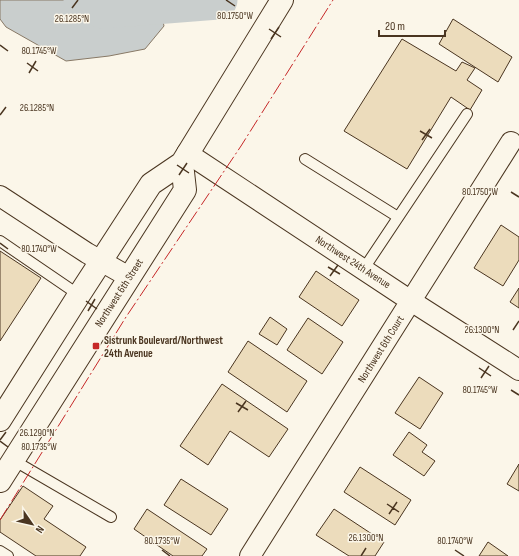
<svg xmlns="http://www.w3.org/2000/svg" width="519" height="556" font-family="'Sofia Sans Condensed',sans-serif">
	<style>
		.water { fill: #c9cecd; stroke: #887966 }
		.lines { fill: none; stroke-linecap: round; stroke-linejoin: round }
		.river { stroke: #c9cecd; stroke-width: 39 }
		.building { fill: #ecdcbc; stroke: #4a3520 }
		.lane-casing { stroke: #4a3520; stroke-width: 12 }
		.street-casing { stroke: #4a3520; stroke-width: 22 }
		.secondary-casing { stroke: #4a3520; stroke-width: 24 }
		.lane { stroke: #fbf6e9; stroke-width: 10 }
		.street { stroke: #fbf6e9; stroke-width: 20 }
		.secondary { stroke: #fbf6e9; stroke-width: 22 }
		.power { stroke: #c62828; stroke-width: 1; stroke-dasharray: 14 3 2 3; stroke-linecap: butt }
		.ticks { fill: none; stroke: #4a3520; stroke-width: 1.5 }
		.poi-dot { fill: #c62828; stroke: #fbf6e9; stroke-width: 1.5 }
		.labels { text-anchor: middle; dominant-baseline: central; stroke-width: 3; stroke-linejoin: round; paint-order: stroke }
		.street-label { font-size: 11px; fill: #4a3520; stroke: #fbf6e9 }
		.poi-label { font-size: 11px; font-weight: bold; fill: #4a3520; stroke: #fbf6e9; text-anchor: start }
		.ticks-label { font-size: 10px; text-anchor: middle; fill: #4a3520; stroke: #fbf6e9; stroke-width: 3; stroke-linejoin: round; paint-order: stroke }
	</style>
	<rect width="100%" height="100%" fill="#fbf6e9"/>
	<path class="water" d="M0,0h158l6,26 -19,23 -36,7 -43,5 -60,-34 -6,-8z"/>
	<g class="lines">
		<path class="river" d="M83,0l20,9 115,-9"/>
	</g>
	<path class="building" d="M453,19l59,38 -14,25 -59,-38z
		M402,39l54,32 6,-9 13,6 -8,12 15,10 -12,20 -19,-13 -44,72 -63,-38z
		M501,225l18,12v23l-16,26 -29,-18z
		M0,251l41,27 -41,63z
		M316,271l43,29 -17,26 -43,-29z
		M519,288v20l-9,-6z
		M270,317l17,12 -10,16 -18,-11z
		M308,318l35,24 -21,32 -35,-24z
		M248,341l59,40 -20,31 -59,-40z
		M419,377l24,16 -23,36 -25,-16z
		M222,384l66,45 -19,28 -39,-26 -22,34 -28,-19z
		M409,432l18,13 -5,7 13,9 -11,15 -31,-21z
		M519,464v27l-12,-7z
		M360,467l51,33 -16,25 -51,-33z
		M181,479l47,30 -17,26 -47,-30z
		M23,486l30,20 -9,13 42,28 -6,9h-44l-36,-24v-12z
		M147,509l60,40 -5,7h-29l-39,-27z
		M334,509l50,33 -9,14h-26l-33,-21z
		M488,542l20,14h-29z"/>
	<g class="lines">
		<defs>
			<path id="lane" d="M305,159l93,58
				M0,241l79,54
				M363,270l104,-156
				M13,460l98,57
				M0,551l8,5"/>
			<path id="street" d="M187,153l224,148 108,69
				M0,196l87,57 42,24
				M250,556l261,-414"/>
			<path id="secondary" d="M0,420l79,-125 72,-111 31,-21 100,-163
				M0,481l185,-291 -3,-27"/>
		</defs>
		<use href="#lane" class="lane-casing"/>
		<use href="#street" class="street-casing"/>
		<use href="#secondary" class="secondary-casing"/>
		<use href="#lane" class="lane"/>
		<use href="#street" class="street"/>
		<use href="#secondary" class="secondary"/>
		<path class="power" d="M0,520l126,-203 115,-171 92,-146"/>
	</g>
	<path class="ticks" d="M226,0l9,6M72,8l6,-8M269,29l12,8M271,39l8,-12M0,45l8,6M27,63l11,8M29,73l7,-12M0,115l6,-8M420,131l12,7M422,140l8,-11M177,165l12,8M179,175l8,-12M511,192l8,5M0,243l8,6M328,267l12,7M330,276l8,-11M86,301l11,8M88,311l7,-12M513,330l6,-9M479,368l12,8M481,378l8,-12M511,390l8,5M236,403l12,7M238,412l8,-11M0,440l6,-8M0,441l8,6M387,504l12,8M389,514l8,-12M162,550l8,6M455,550l9,6M361,556l5,-8"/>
	<rect class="poi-dot" x="92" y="342" width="8" height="8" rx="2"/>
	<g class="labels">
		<g class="street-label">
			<text transform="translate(353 262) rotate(33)">Northwest 24th Avenue</text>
			<text transform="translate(119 293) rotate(-57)">Northwest 6th Street</text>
			<text transform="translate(381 349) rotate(-58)">Northwest 6th Court</text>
		</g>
		<g class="poi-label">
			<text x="104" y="340">Sistrunk Boulevard/Northwest<tspan x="104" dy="13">24th Avenue</tspan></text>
		</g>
	</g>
	<g class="ticks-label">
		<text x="235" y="19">80.1750°W</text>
		<text x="72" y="22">26.1285°N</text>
		<text x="39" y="54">80.1745°W</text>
		<text x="37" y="111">26.1285°N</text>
		<text x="480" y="195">80.1750°W</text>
		<text x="39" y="252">80.1740°W</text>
		<text x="482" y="333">26.1300°N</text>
		<text x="480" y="393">80.1745°W</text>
		<text x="37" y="436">26.1290°N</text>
		<text x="39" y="450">80.1735°W</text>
		<text x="366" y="541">26.1300°N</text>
		<text x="162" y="544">80.1735°W</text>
		<text x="455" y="544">80.1740°W</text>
	</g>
	<g transform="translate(32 524) rotate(124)" stroke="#fbf6e9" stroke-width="3" paint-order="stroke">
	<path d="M0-3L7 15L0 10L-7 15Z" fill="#4a3520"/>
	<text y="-6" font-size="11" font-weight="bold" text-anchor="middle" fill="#4a3520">N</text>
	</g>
	<path d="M379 30v6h66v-6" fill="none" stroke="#4a3520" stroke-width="2"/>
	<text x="385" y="30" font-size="12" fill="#4a3520" stroke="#fbf6e9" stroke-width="3" paint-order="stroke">20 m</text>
</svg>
